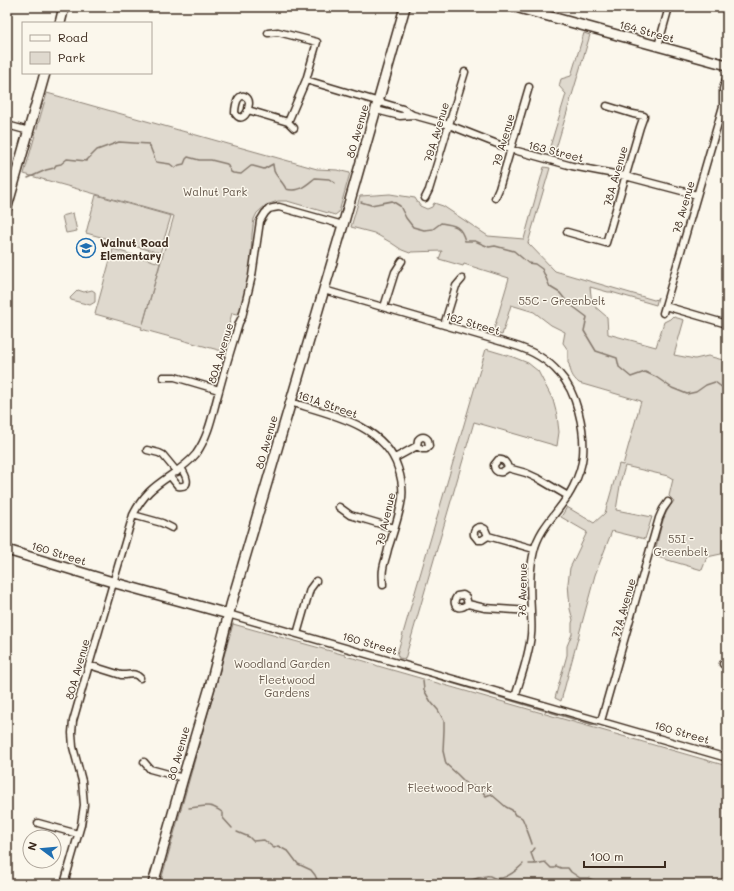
<svg xmlns="http://www.w3.org/2000/svg" width="734" height="891" font-family="Mali,sans-serif">
	<style>
		.green { fill: #dfd9ce; stroke: #8d8276 }
		.lines { fill: none; stroke-linecap: round; stroke-linejoin: round }
		.stream { stroke: #85796d; stroke-width: 1.5 }
		.street-casing { stroke: #3b2a1e; stroke-width: 9 }
		.secondary-casing { stroke: #3b2a1e; stroke-width: 12 }
		.street { stroke: #fbf7ec; stroke-width: 6 }
		.secondary { stroke: #fbf7ec; stroke-width: 9 }
		.labels { text-anchor: middle; dominant-baseline: central; stroke-width: 3; stroke-linejoin: round; paint-order: stroke }
		.street-label { font-size: 11px; fill: #3b2a1e; stroke: #fbf7ec }
		.park-label { font-size: 11px; fill: #64564a; stroke: #fbf7ec }
		.poi-label { font-size: 11px; font-weight: bold; fill: #3b2a1e; stroke: #fbf7ec; text-anchor: start }
	</style>
	<rect width="100%" height="100%" fill="#fbf7ec"/>
	<filter id="ink" filterUnits="userSpaceOnUse"><feTurbulence type="fractalNoise" baseFrequency=".025" numOctaves="2"/><feDisplacementMap in="SourceGraphic" scale="8" xChannelSelector="R" yChannelSelector="G"/><feConvolveMatrix kernelMatrix="1 2 1 2 8 2 1 2 1" color-interpolation-filters="sRGB"/></filter>
	<g filter="url(#ink)">
		<path class="green" d="M584,33l6,2 -35,117 -6,-2 17,-56 -7,-8 2,-7 10,-3z
			M47,93l270,76 20,1 13,3 -11,39 -4,3 -48,-14h-9l-12,4 -9,8 -3,6 -2,15 -2,40 -10,38 -3,2 -5,-1 -10,38 -81,-22 1,-2 -47,-13 18,-65 47,14 -17,61 31,-108 -150,-42z
			M544,167l6,1 -22,75 27,28 99,29 3,-1 1,-2 -2,8 -45,-13h-3l-18,-5 2,17 15,13 1,17 48,13 8,-25 6,-3 3,-3 1,1 10,3 -10,35 21,4 13,-3 15,4 4,2v194l-6,-2 -14,3 -5,13 -48,-14c5,-18 7,-41 20,-55l-5,-5 4,-17 -5,-3 -43,-10 -4,14 -5,30 36,7 -7,22 -33,-8 -17,44 -34,126 -6,-3 12,-43v-9l5,-12v-11l1,-3 -3,-11 -2,-26 2,-15 17,-36 -26,-15 6,-10 27,16 11,-10 14,-49 4,1 18,-64 -62,-18c-7,-6 -8,-10 -10,-19l-1,-1v-13l-5,-7 2,-11 -14,-7 -17,-13 -23,-7 -9,30 -9,-3 16,-54 -45,-14 -1,2 -24,-7 3,-8 -31,1 -1,1 -8,-3 -12,-8 -16,-9 -23,-6 9,-31 30,-2 25,4 5,8 7,3 5,-2 2,-4 9,3 45,30 36,3z
			M96,195l75,21 -11,37 -74,-20z
			M73,213l4,18 -11,2 -4,-17z
			M78,290l6,2 8,-2 3,2v10l-5,3 -19,-5 -1,-2z
			M486,349l27,8 15,6 10,8 15,29 4,15 2,17 -2,14 -83,-24 -69,237 -6,-1 -2,-4z
			M233,624l112,31v1c11,3 23,5 33,10l349,100v118h-567z"/>
		<g class="lines">
			<path class="stream" d="M28,178l18,-8 8,-2 2,-3 5,-1 6,-5 19,2 11,-11 22,-8 30,2 7,18 14,2 5,4 4,-3 5,-1 2,-5 2,-2 11,3h12l16,4 4,8 2,1 8,1 10,-8h2l11,3 9,-5c0,3 1,5 1,7 3,7 9,11 12,18 13,4 20,-4 29,-11l14,1 6,4
				M361,202l10,3 21,-4 8,5 6,12 7,9 11,3 9,-1 8,-6c14,2 20,3 24,18h10l14,6 6,-1 19,5 14,12 7,1 7,5 8,18 10,6 7,9 20,15 -3,14 12,20 21,7 2,9 12,10 14,-5 11,5 16,11 15,6 9,-2 10,-7 9,-3 8,6 4,4
				M435,678l162,48
				M423,681l1,9 7,12 7,8 6,11v9l-1,21 3,13 11,10 11,11c10,2 12,3 18,11l5,-2 15,13 6,3 3,5c3,1 5,1 7,3 1,1 9,22 10,26
				M189,808c16,-1 20,-6 34,5v5l9,10
				M237,832l12,5 4,4 11,-1 10,8 4,-2 11,6 9,12 13,6 4,5 4,9
				M535,848l-4,5 4,11
				M529,864h7l9,-2 6,6h4l1,-2 5,2h7l3,4 9,6h8l10,4h5l2,2
				M462,884c8,-3 16,-7 24,-8 5,-1 6,2 9,2 10,2 22,-8 28,-14"/>
			<defs>
				<path id="street" d="M268,33l10,-1 39,10 -11,38 -18,42
					M658,46l11,-39
					M306,80l97,29 10,6 36,10 61,24 62,17 53,10 72,19
					M723,104v-15l4,-13
					M248,110c-3,7 -8,11 -13,3 0,-4 1,-13 5,-16 4,-3 9,1 9,6 0,2 -1,4 -1,7l40,12 6,6
					M376,110l24,6 13,-1
					M7,125l22,6
					M425,198l4,-8 36,-118
					M495,198l4,-9 30,-102
					M567,232l39,11 34,-116 4,-11 -11,-2 -26,-8
					M324,290l189,55c17,5 34,14 46,28 18,19 26,57 24,82 -1,11 -5,22 -10,32 -11,23 -33,38 -39,64 -5,20 -4,40 -3,60 0,8 1,16 0,24 -2,21 -10,42 -16,62
					M665,306l62,18
					M384,307l11,-35 7,-11
					M663,313l60,-207 4,-8
					M444,325l12,-39 6,-7
					M163,377h12l44,13
					M290,402c39,12 94,22 108,66 4,12 6,24 3,36 -3,15 -8,30 -13,45 -1,6 -4,13 -5,20 -1,5 0,11 0,16
					M147,450l12,3 4,2 14,17
					M395,458l22,-12 5,3h4l3,-3 -1,-6c-3,-4 -7,-4 -10,0l-1,6
					M498,460c6,-1 9,3 10,8l-6,4c-5,1 -8,-2 -8,-7z
					M508,468l18,5 13,6 29,17
					M170,476l8,10c15,2 7,-12 3,-18
					M339,507l11,8 44,13
					M133,515l29,8 10,5
					M488,536l-6,4h-4l-4,-5c-1,-5 2,-8 7,-8l4,2 3,7 46,13
					M468,604l-2,-7 -3,-2 -6,1c-4,5 -3,13 5,11 2,0 5,-3 6,-3l17,4 46,3
					M228,614l499,144
					M297,634l13,-45 6,-8
					M723,664h4
					M89,665l32,10c8,1 13,-4 19,3
					M601,721l58,-203 4,-9 5,-7
					M144,762l6,7 33,9
					M38,823l40,11
					M64,884l17,-59 3,-20 -2,-24 -9,-34 -1,-14 1,-12 16,-56 44,-150c4,-8 9,-16 16,-23 14,-14 34,-22 47,-38 13,-18 17,-42 23,-63 6,-23 13,-45 20,-68l3,-6 10,-41 8,-55 5,-8 4,-4 4,-1 6,-1 64,18"/>
				<path id="secondary" d="M515,7l212,58
					M60,23l4,-16
					M7,207l38,-134
					M7,550l112,34 109,30
					M153,884l30,-106 27,-91 21,-82 112,-380 62,-218"/>
			</defs>
			<use href="#street" class="street-casing"/>
			<use href="#secondary" class="secondary-casing"/>
			<use href="#street" class="street"/>
			<use href="#secondary" class="secondary"/>
		</g>
	</g>
	<defs>
		<symbol id="school-ring" viewBox="-11 -11 22 22"><circle r="9.5" fill="#fbf7ec" stroke="#1f6fb2" stroke-width="1.5"/><path d="M0-5L7-2L0 1L-7-2ZM-4 1L0 2.5L4 1V4Q0 6-4 4Z" fill="#1f6fb2"/></symbol>
	</defs>
	<g fill-rule="evenodd">
		<use href="#school-ring" x="75" y="237" width="22" height="22"/>
	</g>
	<g class="labels">
		<g class="street-label">
			<text transform="translate(647 31) rotate(15)">164 Street</text>
			<text transform="translate(357 131) rotate(-74)">80 Avenue</text>
			<text transform="translate(436 132) rotate(-73)">79A Avenue</text>
			<text transform="translate(503 140) rotate(-74)">79 Avenue</text>
			<text transform="translate(556 151) rotate(14)">163 Street</text>
			<text transform="translate(615 176) rotate(-74)">78A Avenue</text>
			<text transform="translate(683 207) rotate(-74)">78 Avenue</text>
			<text transform="translate(473 323) rotate(16)">162 Street</text>
			<text transform="translate(220 353) rotate(-73)">80A Avenue</text>
			<text transform="translate(328 404) rotate(19)">161A Street</text>
			<text transform="translate(266 442) rotate(-74)">80 Avenue</text>
			<text transform="translate(385 519) rotate(-77)">79 Avenue</text>
			<text transform="translate(59 553) rotate(17)">160 Street</text>
			<text transform="translate(522 590) rotate(-89)">78 Avenue</text>
			<text transform="translate(623 608) rotate(-74)">77A Avenue</text>
			<text transform="translate(370 643) rotate(16)">160 Street</text>
			<text transform="translate(77 669) rotate(-74)">80A Avenue</text>
			<text transform="translate(682 732) rotate(16)">160 Street</text>
			<text transform="translate(178 753) rotate(-74)">80 Avenue</text>
		</g>
		<g class="park-label">
			<text x="215" y="191">Walnut Park</text>
			<text x="562" y="300">55C - Greenbelt</text>
			<text x="681" y="538">55I -<tspan x="681" dy="13">Greenbelt</tspan></text>
			<text x="282" y="663">Woodland Garden</text>
			<text x="287" y="679">Fleetwood<tspan x="287" dy="13">Gardens</tspan></text>
			<text x="450" y="787">Fleetwood Park</text>
		</g>
		<g class="poi-label">
			<text x="100" y="242">Walnut Road<tspan x="100" dy="13">Elementary</tspan></text>
		</g>
	</g>
	<rect width="734" height="891" fill="none" stroke="#fbf7ec" stroke-width="24"/>
	<rect x="12" y="12" width="710" height="867" fill="none" stroke="#3b2a1e" stroke-width="1.5" filter="url(#ink)"/>
	<rect x="22" y="22" width="130" height="52" fill="#fbf7ec" stroke="#aea59a"/>
	<rect x="30" y="35" width="20" height="6" fill="#fbf7ec" stroke="#aea59a"/>
	<text x="58" y="42" font-size="12" fill="#3b2a1e">Road</text>
	<rect x="30" y="52" width="20" height="12" fill="#dfd9ce" stroke="#aea59a"/>
	<text x="58" y="62" font-size="12" fill="#3b2a1e">Park</text>
	<g transform="translate(42 849) rotate(286)"><circle r="19" fill="#fbf7ec" stroke="#aea59a"/>
	<path d="M0-3L7 15L0 10L-7 15Z" fill="#1f6fb2"/>
	<text y="-6" font-size="11" font-weight="bold" text-anchor="middle" fill="#3b2a1e">N</text>
	</g>
	<path d="M584 861v6h81v-6" fill="none" stroke="#3b2a1e" stroke-width="2"/>
	<text x="590" y="861" font-size="12" fill="#3b2a1e" stroke="#fbf7ec" stroke-width="3" paint-order="stroke">100 m</text>
</svg>
